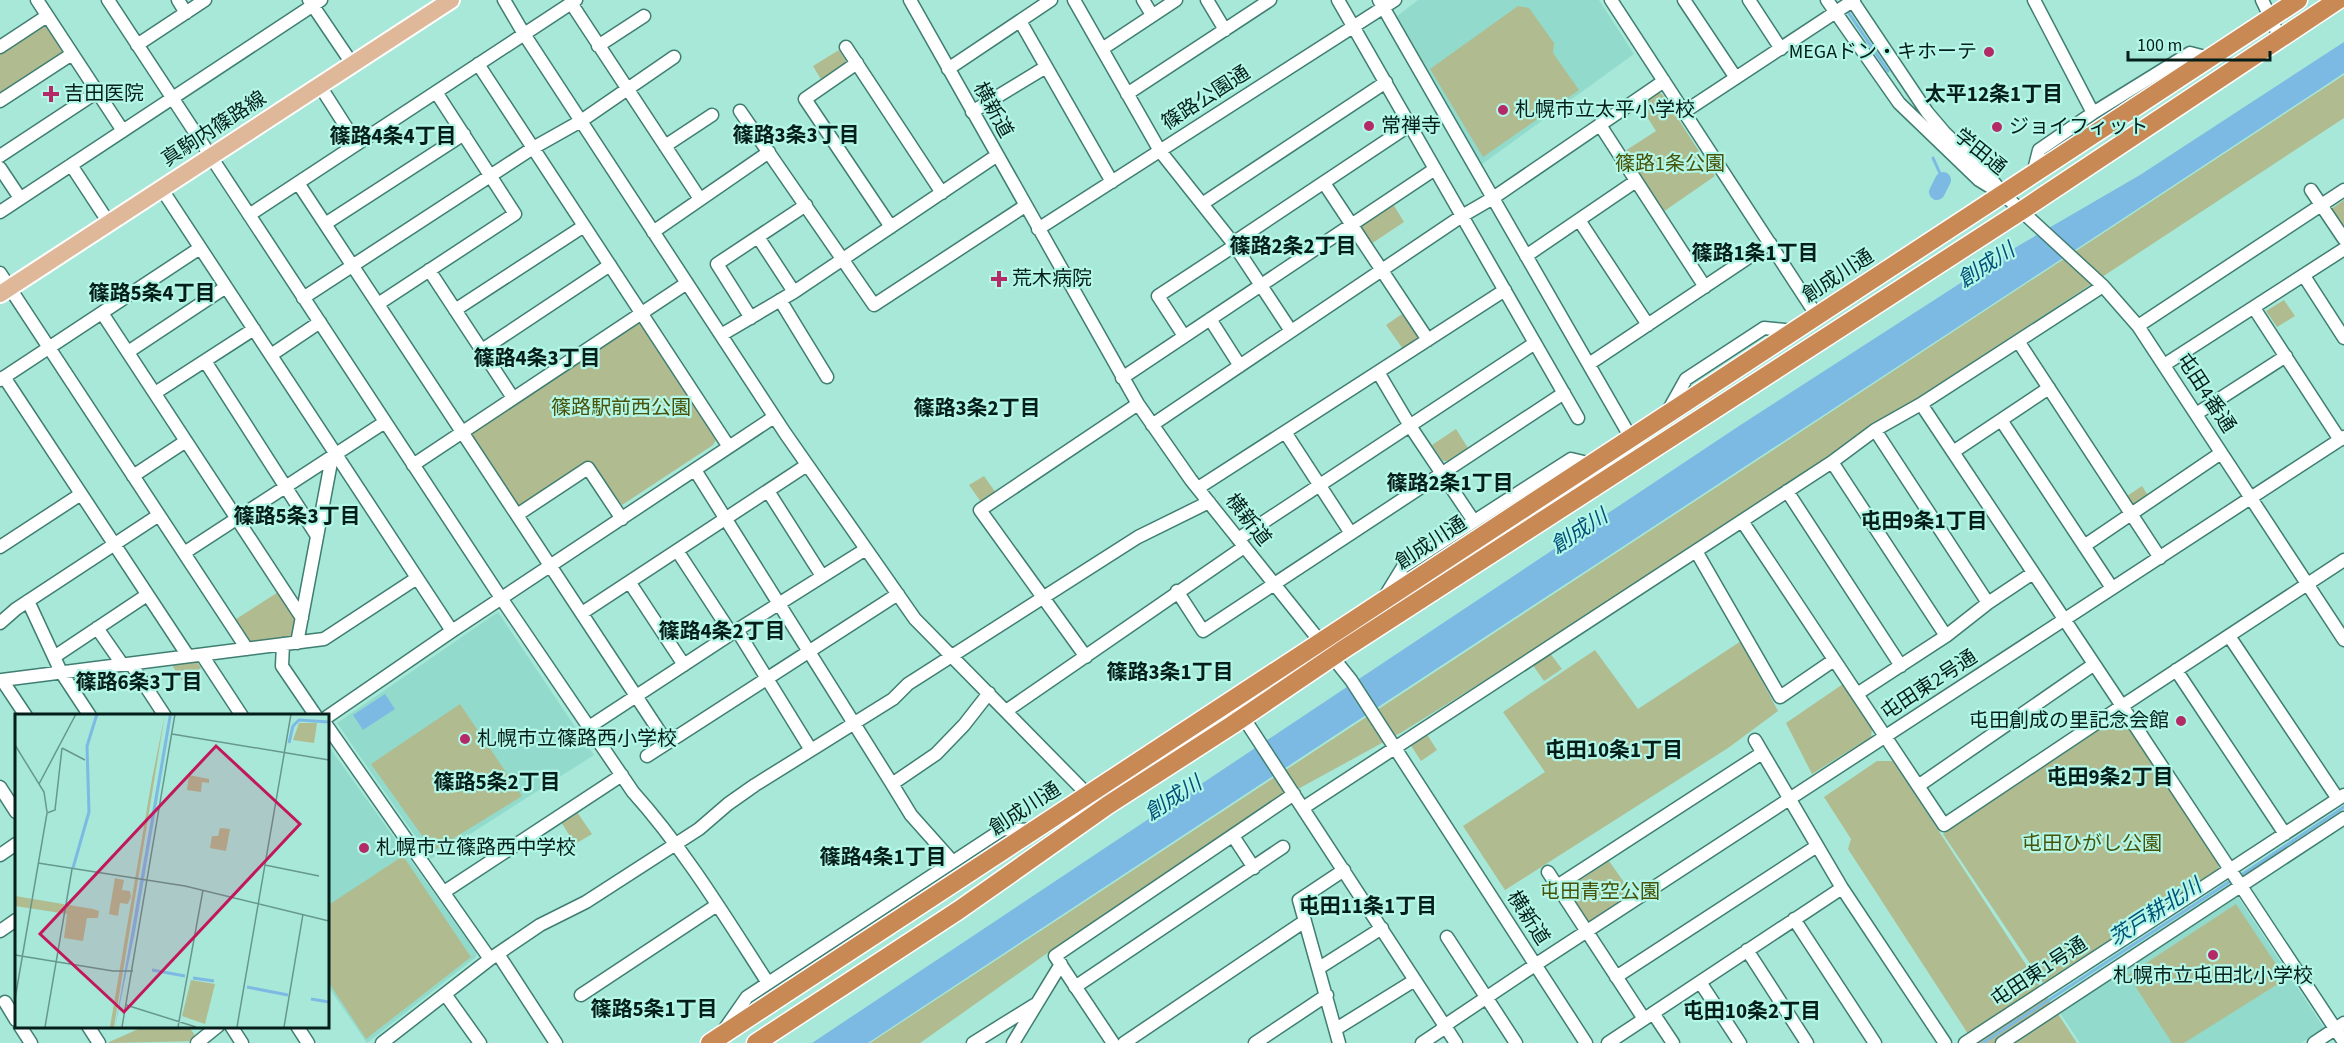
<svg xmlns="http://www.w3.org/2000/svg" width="2344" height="1043" font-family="'Source Sans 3','Noto Sans JP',sans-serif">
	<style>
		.built { fill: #92dbcc }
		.green { fill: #b0bb90 }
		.water { fill: #7dbae3 }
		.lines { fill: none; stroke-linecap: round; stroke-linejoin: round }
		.stream { stroke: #7dbae3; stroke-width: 3 }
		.river { stroke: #7dbae3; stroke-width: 16 }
		.minor-casing { stroke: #3f7e71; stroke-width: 15 }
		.major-casing { stroke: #fff; stroke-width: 20 }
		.highway-casing { stroke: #fff; stroke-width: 21 }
		.minor { stroke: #fff; stroke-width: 12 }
		.major { stroke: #dfb899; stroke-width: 16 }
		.highway { stroke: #c98955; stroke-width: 18 }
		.poi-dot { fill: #b42a67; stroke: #b4f6e7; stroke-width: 2 }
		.labels { text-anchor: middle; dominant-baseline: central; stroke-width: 4.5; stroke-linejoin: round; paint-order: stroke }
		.poi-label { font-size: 20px; fill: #041f1a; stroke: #b4f6e7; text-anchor: start }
		.street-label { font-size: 20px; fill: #041f1a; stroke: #b4f6e7 }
		.park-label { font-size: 20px; fill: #48530a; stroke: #b4f6e7 }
		.neighbourhood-label { font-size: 21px; font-weight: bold; fill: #041f1a; stroke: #b4f6e7 }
		.water-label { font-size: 21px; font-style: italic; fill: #005077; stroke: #b4f6e7 }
		.inset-river { fill: none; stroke: #7dbae3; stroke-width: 3 }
		.inset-road { fill: none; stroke: #66988d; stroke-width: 1.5 }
		.view { fill: #c2185b; fill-opacity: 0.15; stroke: #c2185b; stroke-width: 3 }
		.inset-edge { fill: none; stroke: #041f1a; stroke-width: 3 }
	</style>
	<rect width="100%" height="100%" fill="#a7e8d9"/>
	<path class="built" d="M1418,0h181l35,54 -153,111 -85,-148z
		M498,612l96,143 -163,104 -94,-136z
		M327,744l149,208v5l-109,86 -40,-58z
		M2238,897l86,131 -23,15h-221l-20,-30z"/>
	<path class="green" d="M1518,6l11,2 25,35 -1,10 26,37 -96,67 -53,-88z
		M42,24l4,1 17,27 -1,3 -62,41v-43z
		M839,50l9,14 -26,17 -9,-15z
		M2344,75v43l-805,529 -137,85 -104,57 -242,158 -136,96h-50z
		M1657,92l5,2 53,82 -52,36 -38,-61 31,-20 -17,-27z
		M2344,200v29l-13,-20z
		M1393,204l11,18 -33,22 -10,-15 1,-4z
		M2284,300l11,16 -18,11 -11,-16z
		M1402,314l15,22v4l-14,9 -17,-24z
		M636,322h4l76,118 -3,5 -91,60 -33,-43 -67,45 -5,-1 -47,-71 1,-4z
		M1456,429l12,19 -21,13h-4l-11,-16z
		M984,476l12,17 -15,9 -12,-17z
		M2142,486l7,11 -16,10 -6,-11z
		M283,589l19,29 -5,25 -50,6 -17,-26z
		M1741,641l37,70 -50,37 -223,142 -42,-64 82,-54 -42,-60 92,-62 43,59z
		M1549,652l13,17 -18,12 -12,-17z
		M196,661l5,7 -19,13 -10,-16z
		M1843,684l29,45 -1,8 -59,37 -26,-51z
		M460,704l62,92 -89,55 -62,-87z
		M2119,717l5,2 95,145 -1,6 -175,113 -100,-149z
		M1426,733l11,17 -16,11 -11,-17z
		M1877,761h16l184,282h-103l-126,-194 3,-10 -27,-42z
		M577,812l15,22 -17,10 -14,-22z
		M403,856l68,101 -105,82 -39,-59v-74z
		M1609,861l24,34 -45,30 -23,-35z
		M2236,904l50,75 -102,64h-12l-44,-68z
		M145,1026l44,1 10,14 -92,2z"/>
	<path class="water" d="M2344,42v31c-491,324 -985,645 -1476,970h-56l930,-619 276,-178 122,-71z
		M385,694l10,15 -32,21 -10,-15z"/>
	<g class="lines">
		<path class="stream" d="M1846,9l42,62
			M1933,158l10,22
			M2238,877l106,-70
			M1983,1043l249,-163"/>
		<path class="river" d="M1937,192l6,-12"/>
		<defs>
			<path id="minor" d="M37,0l86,131
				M108,0l393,598 132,194c52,58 93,126 135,191
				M178,0l8,13
				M309,0l44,65
				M504,0l20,34 261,399 130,186 173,176 11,16
				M910,0l228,404 53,76 160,200 235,363
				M1074,0l86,151 73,92 58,88
				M1143,0l9,15
				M1207,0l18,30
				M1338,0l240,418
				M1379,0l252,438
				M1611,0l206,316
				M1684,0l52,78
				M1749,0l32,49
				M1827,0l72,103 80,77 18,11
				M1852,0l75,112 17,20 44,43 15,19 100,92 35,40 206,314
				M2034,0l59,113
				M2262,0l18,38
				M571,3l129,196
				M1020,21l92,161
				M137,45l68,-45
				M598,46l46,-30
				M0,47l47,-31
				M846,47l96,146
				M1102,49l74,-49
				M857,63l-52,36 86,128
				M478,64l251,383
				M948,69l103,-69
				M320,86l37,58
				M1127,94l143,-94
				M0,101l72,-47
				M740,111l134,194 151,-99
				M972,112l74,-45
				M1684,112l170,-112
				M1600,125l105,162
				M665,146l47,-31
				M0,156l97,-64
				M71,165l38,58
				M0,168l20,30
				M2033,174l6,-24 54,-37 97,-60 19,5
				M298,183l369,560
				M1324,183l104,157
				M161,188l291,443
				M2311,190l33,49
				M1202,204l184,-122
				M0,212l321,-212
				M249,215l327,-215
				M1579,220l69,105
				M325,224l139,-90
				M1038,229l357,-229
				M653,232l116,-80
				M758,237l36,55
				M1233,243l177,-118
				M1526,256l110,-75
				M429,270l84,128
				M0,273l247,376
				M2304,276l40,62
				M303,298l230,-150 48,-27 93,-64
				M780,300l47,77
				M378,304l137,-90 -79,-122
				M2254,308l86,132
				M455,310l129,-84
				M102,313l200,305
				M751,318l-34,-54 89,-59
				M1210,319l30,47
				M2138,326l206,-136
				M721,335l73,-43 202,-136
				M1184,336l-26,-40 76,-50
				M2018,341l142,217
				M482,350l128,-85
				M128,352l98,-65
				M271,355l49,-33
				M205,361l112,175
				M1589,364l181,-121
				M2164,365l180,-116
				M1378,372l32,54 63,94
				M4,377l184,279
				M1122,378l313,-209
				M0,380l200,-132
				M155,393l99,-64
				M1921,404l201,302 222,-146
				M1667,413l19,-34 78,-51 30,3
				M2196,414l90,-58
				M2001,420l111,168
				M1152,425l310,-209 31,-18 171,-117
				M1875,430l113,173
				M1285,432l65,100
				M1953,452l96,-64
				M1832,462l114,174
				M413,465l274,-182
				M695,470l197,314 44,-30 28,-29 25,-32
				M133,476l53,-35
				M1198,488l307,-198
				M768,491l54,85
				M1787,491l114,175
				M517,515l71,-47 34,51
				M1742,521l202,304 178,-119 222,336
				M1238,539l297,-196
				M2084,546l137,-93
				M0,547l81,-53
				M1696,551l84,146 54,-37
				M678,552l53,81
				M184,553l201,-131
				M630,583l54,82
				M1177,591l26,40 361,-238
				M1384,598l19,-31 168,-108 21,5
				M28,601l33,71 29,44
				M582,613l225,-148
				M0,623l16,-14 143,-94
				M97,628l25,36
				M737,630l74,120
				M2229,636l109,163
				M297,643l35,-186
				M283,644l-1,22 34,50
				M202,655l40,61
				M54,657l93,-62
				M1086,657l-106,-147 158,-106
				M131,664l34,52
				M2176,670l109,164
				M1857,694l89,-58 42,-33 45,-30
				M1232,700l224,343
				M1006,711l238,-164
				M26,716l-24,-36 322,-41 93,-61
				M327,717l125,-86 322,-214
				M327,726l163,233
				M589,727l148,-97 129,-81
				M1755,740l87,148 103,155
				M647,756l251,-162
				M892,784l19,31 41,46
				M1918,786l175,-121
				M0,787l16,25
				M1303,808l529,-346 43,-32 46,-26 182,-118
				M1233,836l21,32
				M0,855l16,-11
				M1548,872l96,147
				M1557,886l205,-133
				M444,892l178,-117
				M1794,919l81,124
				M0,931l16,-11
				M1447,937l69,106
				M1747,950l60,93
				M498,954l58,89
				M1319,968l63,-40
				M1616,977l201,-131
				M1700,982l40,61
				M1075,987l208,-140
				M445,994l35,49
				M581,995l136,-90
				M5,1002l11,18
				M1653,1013l20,30
				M20,1026l11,17
				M88,1026l11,17
				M231,1026l11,17
				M297,1026l11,17
				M1336,1029l79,-49
				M724,1030l23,-33 256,-168 30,1
				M197,1043l21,-17
				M382,1043l108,-84 50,-34 46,-23 113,-73 29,-25 27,-19 138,-86 15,-15 230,-147 71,-35
				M973,1043l61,-38
				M1013,1043l48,-79
				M1113,1043l-58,-87 239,-162
				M1124,1043l181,-122
				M1255,1043l72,-48
				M1339,1043l-40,-143 45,-30
				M1422,1043l18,-12 4,-5 91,-61 809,-528
				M1608,1043l234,-155
				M1965,1043l379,-248
				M2002,1043l342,-225
				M2314,1043l30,-20"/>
			<path id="major" d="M0,294l451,-294"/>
			<path id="highway" d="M710,1043l1588,-1043
				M756,1043l203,-133 149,-105 124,-80 112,-76 677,-438 317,-211"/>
		</defs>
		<use href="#minor" class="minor-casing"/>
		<use href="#major" class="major-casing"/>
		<use href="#highway" class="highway-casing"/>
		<use href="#minor" class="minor"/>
		<use href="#major" class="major"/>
		<use href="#highway" class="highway"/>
	</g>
	<g class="poi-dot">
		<circle cx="1989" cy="52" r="6"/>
		<path d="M48 85h6v6h6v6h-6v6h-6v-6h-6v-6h6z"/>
		<circle cx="1503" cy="110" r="6"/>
		<circle cx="1369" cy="126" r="6"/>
		<circle cx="1997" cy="127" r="6"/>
		<path d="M996 270h6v6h6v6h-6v6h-6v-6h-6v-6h6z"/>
		<circle cx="2181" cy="721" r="6"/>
		<circle cx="465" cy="739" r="6"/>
		<circle cx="364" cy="848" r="6"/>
		<circle cx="2213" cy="955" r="6"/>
	</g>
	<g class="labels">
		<g class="poi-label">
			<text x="1977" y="52" text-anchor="end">MEGAドン・キホーテ</text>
			<text x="64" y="94">吉田医院</text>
			<text x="1515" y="110">札幌市立太平小学校</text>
			<text x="1381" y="126">常禅寺</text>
			<text x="2009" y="127">ジョイフィット</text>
			<text x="1012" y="279">荒木病院</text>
			<text x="2169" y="721" text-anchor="end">屯田創成の里記念会館</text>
			<text x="477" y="739">札幌市立篠路西小学校</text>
			<text x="376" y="848">札幌市立篠路西中学校</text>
			<text x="2213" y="976" text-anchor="middle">札幌市立屯田北小学校</text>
		</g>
		<g class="street-label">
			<text transform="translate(1206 98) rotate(-33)">篠路公園通</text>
			<text transform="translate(993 110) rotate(61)">横新道</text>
			<text transform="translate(214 129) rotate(-33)">真駒内篠路線</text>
			<text transform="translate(1980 152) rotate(39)">学田通</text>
			<text transform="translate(1838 276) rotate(-33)">創成川通</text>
			<text transform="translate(2206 393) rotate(57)">屯田4番通</text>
			<text transform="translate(1248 520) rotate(52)">横新道</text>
			<text transform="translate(1431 543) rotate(-33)">創成川通</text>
			<text transform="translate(1929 685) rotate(-33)">屯田東2号通</text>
			<text transform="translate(1025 809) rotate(-33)">創成川通</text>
			<text transform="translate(1528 918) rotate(57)">横新道</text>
			<text transform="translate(2039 972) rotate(-33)">屯田東1号通</text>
		</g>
		<g class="park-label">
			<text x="1670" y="164">篠路1条公園</text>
			<text x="621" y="408">篠路駅前西公園</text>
			<text x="2092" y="844">屯田ひがし公園</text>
			<text x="1600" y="892">屯田青空公園</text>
		</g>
		<g class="neighbourhood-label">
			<text x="1994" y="94">太平12条1丁目</text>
			<text x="796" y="135">篠路3条3丁目</text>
			<text x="393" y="136">篠路4条4丁目</text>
			<text x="1293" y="246">篠路2条2丁目</text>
			<text x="1755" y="253">篠路1条1丁目</text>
			<text x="152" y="293">篠路5条4丁目</text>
			<text x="537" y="358">篠路4条3丁目</text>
			<text x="977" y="408">篠路3条2丁目</text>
			<text x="1450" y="483">篠路2条1丁目</text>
			<text x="297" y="516">篠路5条3丁目</text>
			<text x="1924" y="521">屯田9条1丁目</text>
			<text x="722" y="631">篠路4条2丁目</text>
			<text x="1170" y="672">篠路3条1丁目</text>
			<text x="139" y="682">篠路6条3丁目</text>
			<text x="1614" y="750">屯田10条1丁目</text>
			<text x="2110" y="777">屯田9条2丁目</text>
			<text x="497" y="782">篠路5条2丁目</text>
			<text x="883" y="857">篠路4条1丁目</text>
			<text x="1368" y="906">屯田11条1丁目</text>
			<text x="654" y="1009">篠路5条1丁目</text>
			<text x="1752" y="1011">屯田10条2丁目</text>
		</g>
		<g class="water-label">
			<text transform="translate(1986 265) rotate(-33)">創成川</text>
			<text transform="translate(1579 531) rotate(-33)">創成川</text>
			<text transform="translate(1173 798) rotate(-33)">創成川</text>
			<text transform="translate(2155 912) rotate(-33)">茨戸耕北川</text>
		</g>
	</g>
	<g transform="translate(15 714)">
		<rect width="314" height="314" fill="#a7e8d9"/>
		<path d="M150,0l-51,313h-4l42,-248zM284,9h18l-3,20 -21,-3zM174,61l20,4v4l-7,-1 -1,10 -14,-2zM205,114l10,1 -4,22 -16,-3 2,-12h6zM100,164l9,2 -2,10 8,1 1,6 -3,7 -8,-1 -2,13 -9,-2zM0,182l78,13 6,2 -1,7h-11l-4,23 -19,-3 3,-24 -52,-8zM176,266l24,4 -10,40 -23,-8z" fill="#b0bb90"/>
		<path d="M154,0h3l-37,218 -20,95z" fill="#7dbae3"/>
		<path class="inset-river" d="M274,29l4,-17 6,-6 30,2M58,154l16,-56 -2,-66 10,-32M137,256l33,6M178,264l21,3M232,273l41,8M296,285l18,3"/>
		<path class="inset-road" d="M157,20l157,26M0,31l29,47 3,20M47,34l23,12M24,70l37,-70M23,149l147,23 144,35M250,151l54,11M0,241l98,16h20M0,285l32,-186 8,-3 7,-62M111,291l70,22M30,313l27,-158M107,313l53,-313M163,313l25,-137M222,313l54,-313M269,313l19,-113"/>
		<path class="view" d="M201,32l84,78 -176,188 -84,-78z"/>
		<rect width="314" height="314" class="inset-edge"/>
	</g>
	<path d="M2128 51v9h142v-9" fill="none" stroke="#041f1a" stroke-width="3"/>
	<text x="2137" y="51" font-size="18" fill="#041f1a" stroke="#b4f6e7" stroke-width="4.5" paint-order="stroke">100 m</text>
</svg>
